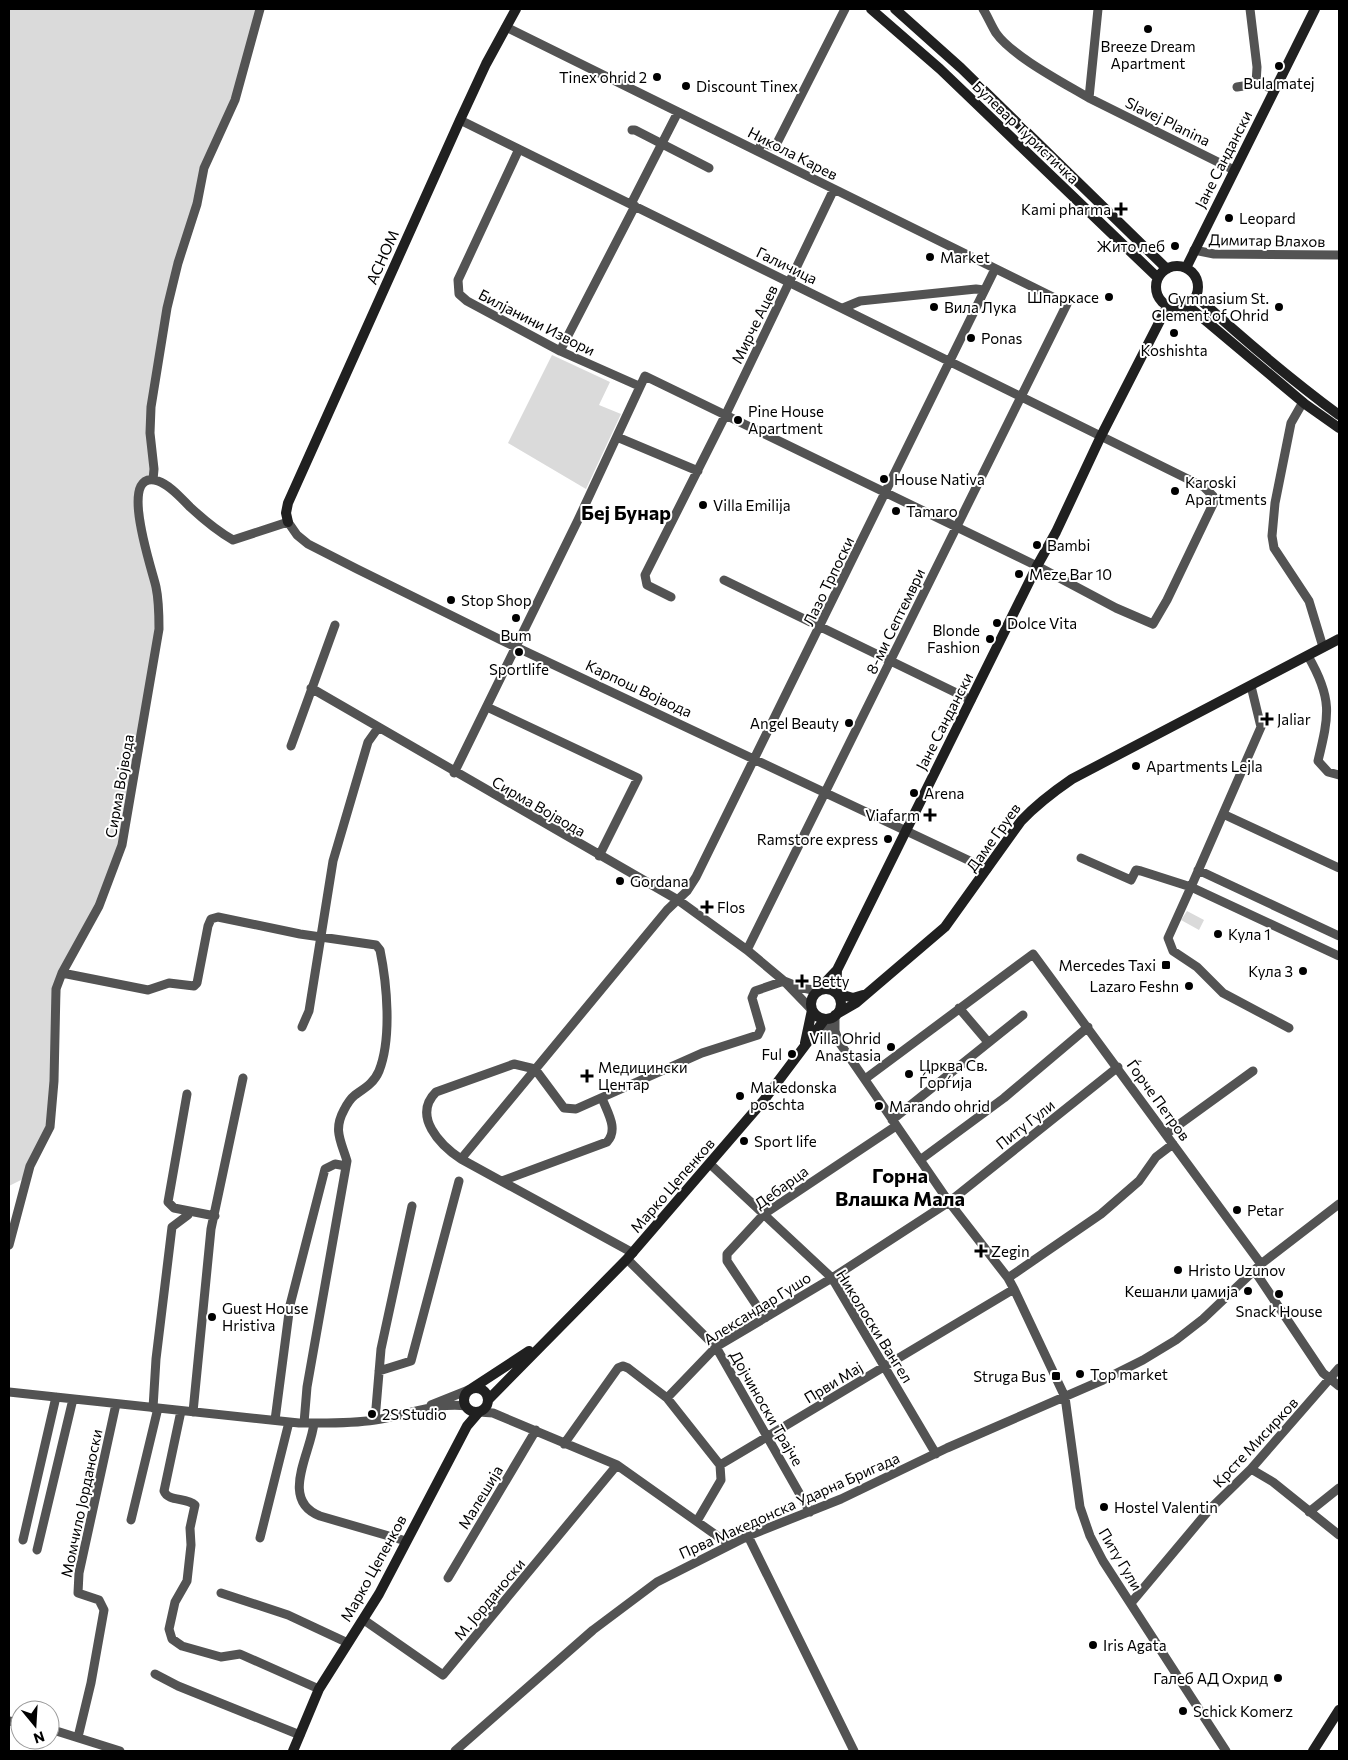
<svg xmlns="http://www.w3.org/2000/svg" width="1348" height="1760" font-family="Commissioner,sans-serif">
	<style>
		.green { fill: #dadada }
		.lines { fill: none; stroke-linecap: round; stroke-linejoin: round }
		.street { stroke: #535353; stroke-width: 9 }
		.secondary { stroke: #202020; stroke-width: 10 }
		.poi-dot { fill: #000; stroke: #fff; stroke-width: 2 }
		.labels { text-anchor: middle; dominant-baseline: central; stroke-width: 4; stroke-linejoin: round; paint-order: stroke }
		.poi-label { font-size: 15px; fill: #000; stroke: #fff; text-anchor: start }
		.street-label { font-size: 15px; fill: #000; stroke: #fff }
		.district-label { font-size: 20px; font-weight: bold; fill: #000; stroke: #fff }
	</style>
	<rect width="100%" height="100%" fill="#fff"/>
	<path class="green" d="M9,9h251l-5,23 -40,111 -37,120 -25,130v87l-13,8 19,141 -43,238 -54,106 -12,154 -23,50 -18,9z
		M552,355l58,27 -11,23 22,9 -35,75 -78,-46z
		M1187,911l17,9 -5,10 -18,-10z"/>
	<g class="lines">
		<path class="street" d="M983,9c5,8 8,16 13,24 16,23 68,50 93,65l9,-89
			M1250,9l7,58 -1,17
			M506,27l561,277 -320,646
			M1237,87l19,-3 19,5
			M1089,98l145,72
			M632,130h3l74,38
			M519,149l-61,131 1,14 8,7 93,50 79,35
			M758,151l4,-9 9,4 5,-1 69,-136
			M631,204l47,-92
			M1194,250l20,4 125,1
			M843,308l17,-7 116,-12 8,1
			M560,351l75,-145
			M1303,402l-12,21 -16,80 -3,33 2,12 35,53 14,46
			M617,437l81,34
			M153,480l1,-11 -4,-36 1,-26 16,-99 11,-45 19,-59 7,-36 31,-68 25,-91
			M724,580l247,120
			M671,597l-24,-12 -2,-10 81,-161 108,-225
			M1308,656c25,43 21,59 10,105l10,11 11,3
			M1251,686l10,41 -70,160 148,69
			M311,688l367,212 69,50 37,31 28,29
			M487,707l151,71 -39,78
			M291,746l44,-121
			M454,773l124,-253 67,-144 392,190 79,42 37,16 14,-24 47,-98 -1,-6 -9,-9 -744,-367
			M1223,814l116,54
			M1081,858l50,22 5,-10 5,1 50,16 -23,51 5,13 24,16 26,26 66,35
			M1198,870l141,66
			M62,973l86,17 21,-7 25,3 3,-3 11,-57 3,-7 7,-2 82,17 76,11 4,5c7,34 12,88 -1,121 -5,12 -14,17 -24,24 -5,4 -8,9 -11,15 -11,20 -3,31 3,51l-40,226 -3,36
			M959,1008l29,34
			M835,1015v16l4,11
			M825,1019l3,12 11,11 110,160 59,76 6,11 51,108 15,110 10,29 13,25 123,190
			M302,1027l7,-16 24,-150 35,-119 10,-14
			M865,1079l168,-125 228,310
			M187,1094l-19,108 6,6 41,8
			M892,1120l131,-105
			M1166,1134l87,-63
			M461,1159c-21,-14 -49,-43 -25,-67l78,-28 21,5 29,39 12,1 126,-56 56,-18 3,-6 -9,-31 3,-7 29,-10 15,6 18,4
			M920,1160l84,-62 84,-71
			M710,1164l122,114 104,176
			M502,1181l105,-39c12,-13 0,-30 -5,-44
			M9,1245l21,-79 20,-39 4,-46 2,-92 6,-16 37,-67 23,-61 37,-216c0,-15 0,-28 -3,-42 -3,-15 -40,-120 2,-106 12,4 23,17 32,26 14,13 27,24 43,33l55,-18 9,13 11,9 49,25 144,71 486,229
			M633,1253l-172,-94 206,-249 20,-19 9,-14 299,-608
			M627,1259l89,88 94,165
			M1254,1270l69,103 16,13
			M1008,1278l93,-64 38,-33 17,-24 17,-13
			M765,1318l-38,-57v-7l37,-40 132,-88
			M379,1371l32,-10 48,-180
			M9,1392l290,31c26,0 50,1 76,-3 30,-4 61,-18 91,-14
			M667,1398l53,67
			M431,1405l40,-16
			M153,1408l3,-49 16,-132 16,-12 1,-4
			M181,1411l-17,80c4,11 22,6 31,14l-5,23 1,17 -4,36 -12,21 -6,27 3,10 10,7 39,11 19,-3 79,35
			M193,1412l18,-183 32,-151
			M479,1412l14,1 124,52 113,80
			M275,1420l15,-115 35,-136 10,-5 11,2
			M375,1420l6,-71 31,-143
			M314,1423c-3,30 -35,77 6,93l86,25
			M564,1444l54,-76 5,-2 5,2 39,30 49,-51 116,-69 117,-76 169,-135
			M1251,1469l22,13 66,53
			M1309,1512l30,-24
			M131,1520l27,-112
			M697,1521l24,-41 -1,-15 294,-176
			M748,1536l106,215
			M260,1538l29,-116
			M23,1540l33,-143
			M37,1550l36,-151
			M448,1578l88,-148
			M221,1593l67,22 60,28
			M1131,1603l78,-93 42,-41 88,-101
			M364,1620l79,55 174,-210
			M155,1674l23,12 122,49
			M9,1721l11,2
			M50,1729l70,22
			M78,1737l13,-54 13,-73 -5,-10 -21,-7 1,-20 37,-169
			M455,1751l138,-121 64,-48 91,-46 93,-37 106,-51 156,-68 40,-20 33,-20 27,-21 58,-55 78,-60"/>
		<path class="secondary" d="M871,9l69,60 218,209
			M895,9l66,59 206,201
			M1156 287a21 21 0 1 1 42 0a21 21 0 1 1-42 0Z
			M1186,268l129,-259
			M1196,296c46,42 93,82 143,119
			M1187,305l118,99 34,24
			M288,522l-2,-9 2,-10 172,-383 26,-56 30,-55
			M837,970l-1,23 17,5 10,-3
			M811 1004a15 15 0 1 1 30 0a15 15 0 1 1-30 0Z
			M817,991l20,-21 5,-10 195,-394 19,-34 45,-96 67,-131
			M835,1015l21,-12 89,-76 76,-106c16,-17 32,-29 51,-42l267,-140
			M805,1043l7,-33
			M464 1400a12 12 0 1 1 24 0a12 12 0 1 1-24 0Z
			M471,1389l58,-38
			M488,1400l139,-141 137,-159 61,-81
			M293,1751l26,-62 60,-95 88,-168 12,-14
			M1313,1751l26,-41"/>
	</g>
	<g class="poi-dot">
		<circle cx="1148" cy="29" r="5"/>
		<circle cx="1279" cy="66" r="5"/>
		<circle cx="657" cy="77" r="5"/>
		<circle cx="686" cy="86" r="5"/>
		<path d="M1118.5 201.5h5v5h5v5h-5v5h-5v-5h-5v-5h5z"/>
		<circle cx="1229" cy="218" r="5"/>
		<circle cx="1175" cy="246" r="5"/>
		<circle cx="930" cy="257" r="5"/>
		<circle cx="1109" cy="297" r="5"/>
		<circle cx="934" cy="307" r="5"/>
		<circle cx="1279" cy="307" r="5"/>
		<circle cx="1174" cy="333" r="5"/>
		<circle cx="971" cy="338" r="5"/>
		<circle cx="738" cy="420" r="5"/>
		<circle cx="884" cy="479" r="5"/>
		<circle cx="1175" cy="491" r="5"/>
		<circle cx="703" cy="505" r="5"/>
		<circle cx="896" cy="511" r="5"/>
		<circle cx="1037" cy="545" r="5"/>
		<circle cx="1019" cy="574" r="5"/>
		<circle cx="451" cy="600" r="5"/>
		<circle cx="516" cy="618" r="5"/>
		<circle cx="997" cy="623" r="5"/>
		<circle cx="990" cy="639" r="5"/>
		<circle cx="519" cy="652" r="5"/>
		<path d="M1264.5 711.5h5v5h5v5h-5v5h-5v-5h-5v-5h5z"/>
		<circle cx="849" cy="723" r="5"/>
		<circle cx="1136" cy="766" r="5"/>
		<circle cx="914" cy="793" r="5"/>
		<path d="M927.5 807.5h5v5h5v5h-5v5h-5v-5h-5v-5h5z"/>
		<circle cx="888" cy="839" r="5"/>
		<circle cx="620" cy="881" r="5"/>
		<path d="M704.5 899.5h5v5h5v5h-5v5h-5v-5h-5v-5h5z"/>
		<circle cx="1218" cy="934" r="5"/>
		<rect x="1161" y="960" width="10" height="10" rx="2.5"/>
		<circle cx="1303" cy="971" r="5"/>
		<path d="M799.5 973.5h5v5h5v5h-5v5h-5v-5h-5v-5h5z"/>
		<circle cx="1189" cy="986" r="5"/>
		<circle cx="891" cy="1047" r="5"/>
		<circle cx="792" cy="1054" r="5"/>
		<circle cx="909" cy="1074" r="5"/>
		<path d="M584.5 1068.5h5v5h5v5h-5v5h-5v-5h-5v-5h5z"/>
		<circle cx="740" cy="1096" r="5"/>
		<circle cx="879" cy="1106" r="5"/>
		<circle cx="744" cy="1141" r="5"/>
		<circle cx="1237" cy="1210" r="5"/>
		<path d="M978.5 1243.5h5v5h5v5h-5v5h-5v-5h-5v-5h5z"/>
		<circle cx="1178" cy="1270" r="5"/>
		<circle cx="1248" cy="1291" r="5"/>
		<circle cx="1279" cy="1294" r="5"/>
		<circle cx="212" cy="1317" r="5"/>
		<circle cx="1080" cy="1374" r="5"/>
		<rect x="1051" y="1371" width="10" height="10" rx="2.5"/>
		<circle cx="372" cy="1414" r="5"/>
		<circle cx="1104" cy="1507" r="5"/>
		<circle cx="1093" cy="1645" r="5"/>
		<circle cx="1278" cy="1678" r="5"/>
		<circle cx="1183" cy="1711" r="5"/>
	</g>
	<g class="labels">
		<g class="poi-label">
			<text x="1148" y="46" text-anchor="middle">Breeze Dream<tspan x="1148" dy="17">Apartment</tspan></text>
			<text x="647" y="77" text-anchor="end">Tinex ohrid 2</text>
			<text x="1279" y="83" text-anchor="middle">Bula matej</text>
			<text x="696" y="86">Discount Tinex</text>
			<text x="1111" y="209" text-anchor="end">Kami pharma</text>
			<text x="1239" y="218">Leopard</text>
			<text x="1165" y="246" text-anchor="end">Жито леб</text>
			<text x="940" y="257">Market</text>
			<text x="1099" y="297" text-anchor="end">Шпаркасе</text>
			<text x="1269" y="298" text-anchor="end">Gymnasium St.<tspan x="1269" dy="17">Clement of Ohrid</tspan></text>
			<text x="944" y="307">Вила Лука</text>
			<text x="981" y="338">Ponas</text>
			<text x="1174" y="350" text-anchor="middle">Koshishta</text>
			<text x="748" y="411">Pine House<tspan x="748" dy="17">Apartment</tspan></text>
			<text x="894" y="479">House Nativa</text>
			<text x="1185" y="482">Karoski<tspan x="1185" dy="17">Apartments</tspan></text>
			<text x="713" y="505">Villa Emilija</text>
			<text x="906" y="511">Tamaro</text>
			<text x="1047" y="545">Bambi</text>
			<text x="1029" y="574">Meze Bar 10</text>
			<text x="461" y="600">Stop Shop</text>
			<text x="1007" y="623">Dolce Vita</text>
			<text x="980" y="630" text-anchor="end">Blonde<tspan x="980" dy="17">Fashion</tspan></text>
			<text x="516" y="635" text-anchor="middle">Bum</text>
			<text x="519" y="669" text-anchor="middle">Sportlife</text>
			<text x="1277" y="719">Jaliar</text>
			<text x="839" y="723" text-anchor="end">Angel Beauty</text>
			<text x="1146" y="766">Apartments Lejla</text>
			<text x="924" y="793">Arena</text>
			<text x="920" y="815" text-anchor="end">Viafarm</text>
			<text x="878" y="839" text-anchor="end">Ramstore express</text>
			<text x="630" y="881">Gordana</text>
			<text x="717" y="907">Flos</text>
			<text x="1228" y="934">Кула 1</text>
			<text x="1156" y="965" text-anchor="end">Mercedes Taxi</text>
			<text x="1293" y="971" text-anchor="end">Кула 3</text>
			<text x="812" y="981">Betty</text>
			<text x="1179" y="986" text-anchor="end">Lazaro Feshn</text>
			<text x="881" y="1038" text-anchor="end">Villa Ohrid<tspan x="881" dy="17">Anastasia</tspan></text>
			<text x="782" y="1054" text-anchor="end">Ful</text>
			<text x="919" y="1065">Црква Св.<tspan x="919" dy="17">Ѓoрѓијa</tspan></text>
			<text x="598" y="1067">Медицински<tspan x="598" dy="17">Центар</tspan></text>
			<text x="750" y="1087">Makedonska<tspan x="750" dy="17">poschta</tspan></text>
			<text x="889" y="1106">Marando ohrid</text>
			<text x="754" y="1141">Sport life</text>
			<text x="1247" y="1210">Petar</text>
			<text x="991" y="1251">Zegin</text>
			<text x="1188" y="1270">Hristo Uzunov</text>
			<text x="1238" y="1291" text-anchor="end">Кешанли џамија</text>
			<text x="222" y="1308">Guest House<tspan x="222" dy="17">Hristiva</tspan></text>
			<text x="1279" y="1311" text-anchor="middle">Snack House</text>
			<text x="1090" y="1374">Top market</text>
			<text x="1046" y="1376" text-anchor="end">Struga Bus</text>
			<text x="382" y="1414">2S Studio</text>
			<text x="1114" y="1507">Hostel Valentin</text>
			<text x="1103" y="1645">Iris Agata</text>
			<text x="1268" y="1678" text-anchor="end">Галеб АД Охрид</text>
			<text x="1193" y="1711">Schick Komerz</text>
		</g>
		<g class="street-label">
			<text transform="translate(1168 121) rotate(26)">Slavej Planina</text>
			<text transform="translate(1026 132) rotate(44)">Булевар Туристичка</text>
			<text transform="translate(793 153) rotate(27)">Никола Карев</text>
			<text transform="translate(1223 159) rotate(-63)">Јане Сандански</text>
			<text transform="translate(1267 240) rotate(1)">Димитар Влахов</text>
			<text transform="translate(382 257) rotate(-66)">АСНОМ</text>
			<text transform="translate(787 265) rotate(26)">Галичица</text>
			<text transform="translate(537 322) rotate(27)">Билјанини Извори</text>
			<text transform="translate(754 324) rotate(-64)">Мирче Ацев</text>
			<text transform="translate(828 581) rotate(-64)">Лазо Трпоски</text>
			<text transform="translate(895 621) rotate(-64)">8-ми Септември</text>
			<text transform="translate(639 688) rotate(25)">Карпош Војвода</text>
			<text transform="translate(944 721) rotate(-63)">Јане Сандански</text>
			<text transform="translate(119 786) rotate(-80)">Сирма Војвода</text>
			<text transform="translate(539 806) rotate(30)">Сирма Војвода</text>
			<text transform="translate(993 837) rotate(-54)">Даме Груев</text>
			<text transform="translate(1159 1100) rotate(54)">Ѓорче Петров</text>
			<text transform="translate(1025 1124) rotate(-38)">Питу Гули</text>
			<text transform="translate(672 1185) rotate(-49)">Марко Цепенков</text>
			<text transform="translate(781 1187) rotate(-36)">Дебарца</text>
			<text transform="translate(757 1308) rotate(-32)">Александар Гушо</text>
			<text transform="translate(875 1326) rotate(58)">Николоски Вангел</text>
			<text transform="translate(833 1382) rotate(-31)">Први Мај</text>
			<text transform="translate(767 1408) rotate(60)">Дојчиноски Трајче</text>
			<text transform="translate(1255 1442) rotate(-47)">Крсте Мисирков</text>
			<text transform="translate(480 1497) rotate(-59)">Малешија</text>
			<text transform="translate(81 1503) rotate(-78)">Момчило Јорданоски</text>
			<text transform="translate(789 1505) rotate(-24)">Прва Македонска Ударна Бригада</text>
			<text transform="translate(1121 1559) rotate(59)">Питу Гули</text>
			<text transform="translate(373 1568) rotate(-61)">Марко Цепенков</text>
			<text transform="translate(489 1599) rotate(-50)">М. Јорданоски</text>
		</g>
		<g class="district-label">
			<text x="626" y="512">Беј Бунар</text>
			<text x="900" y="1175">Горна<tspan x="900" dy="23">Влашка Мала</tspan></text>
		</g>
	</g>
	<rect width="1348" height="1760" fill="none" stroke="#000000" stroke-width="20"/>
	<g transform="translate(35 1725) rotate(162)"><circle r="24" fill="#ffffff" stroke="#999999"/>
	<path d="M0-4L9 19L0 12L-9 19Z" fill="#000000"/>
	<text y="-8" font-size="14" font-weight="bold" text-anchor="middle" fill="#000000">N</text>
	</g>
</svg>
